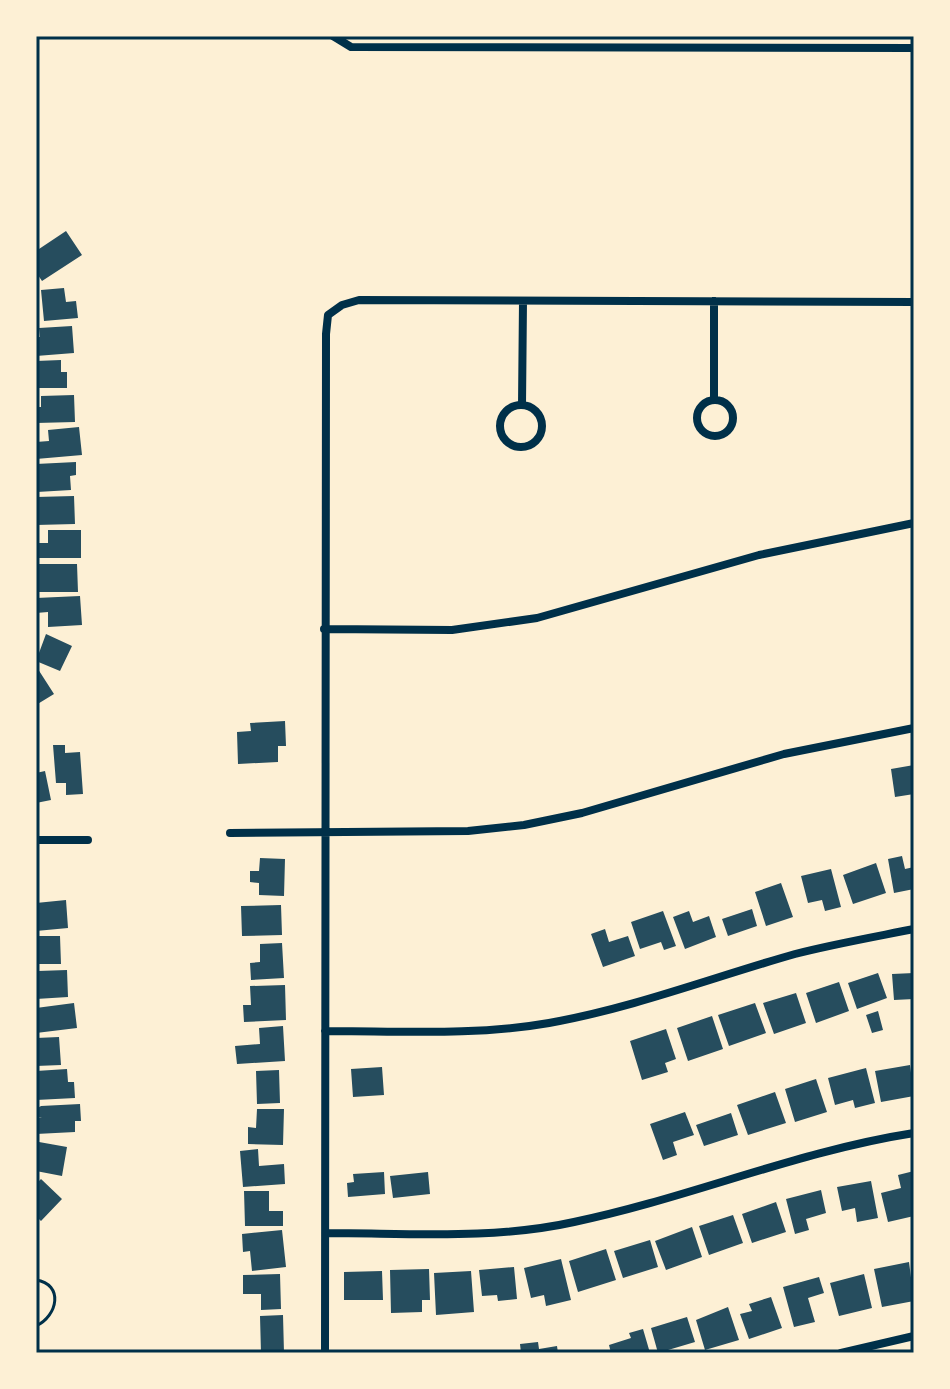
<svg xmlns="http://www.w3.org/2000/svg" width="950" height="1389" font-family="'Sofia Sans Condensed',sans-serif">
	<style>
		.building { fill: #264d5e }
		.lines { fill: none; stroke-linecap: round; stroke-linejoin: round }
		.path { stroke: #003049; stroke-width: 3 }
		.minor { stroke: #003049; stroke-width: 8 }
		.neatline { fill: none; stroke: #003049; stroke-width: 3 }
	</style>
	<rect width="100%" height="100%" fill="#fdf0d5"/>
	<path class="building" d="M66,231l16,24 -40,26 -6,-9v-21z
		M64,288l2,14 10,-1 2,17 -34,3 -3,-31z
		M72,326l2,27 -38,3v-19h4l-1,-9z
		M61,360v12h6v16h-31v-27z
		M74,395l1,27 -39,1v-16h5v-11z
		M79,427l3,28 -46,4v-17l13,-1 -1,-11z
		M76,462v13l-6,1 1,14 -34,2 -1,-28z
		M74,496l1,28 -39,1v-28z
		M48,530h33v28h-45v-15h12z
		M39,564h38l1,28h-42z
		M80,596l2,29 -34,2v-15l-12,1v-15z
		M46,634l26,12 -12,25 -24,-10z
		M36,666l18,28 -18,11z
		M285,721l1,25h-8v16l-40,2 -1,-32 14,-1 -1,-8z
		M53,745h12v8l15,-1 3,42 -17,1v-12h-10z
		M914,765v29l-19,3 -4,-28z
		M45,771l6,29 -15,3v-30z
		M902,856l3,13 9,-2v22l-20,4 -6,-34z
		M260,858l25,1 -1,37 -25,-1v-12l-9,-1v-11h9z
		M876,863l10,30 -33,11 -10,-29z
		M831,869l10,38 -16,4 -3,-11 -14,3 -7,-27z
		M781,883l12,34 -27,9 -11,-34z
		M66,900l2,28 -32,3v-28z
		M281,905l1,30 -40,1 -1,-30z
		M752,909l5,17 -29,10 -6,-17z
		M663,911l13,35 -12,4 -3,-8 -21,7 -9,-27z
		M689,911l4,11 16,-6 7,21 -31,12 -12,-32z
		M605,929l4,13 19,-6 7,20 -32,11 -12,-33z
		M36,936h24l1,28h-25z
		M282,943l2,35 -33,2 -1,-17 10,-1v-18z
		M67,970l1,27 -32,2 2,-28z
		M878,973l9,25 -30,11 -9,-26z
		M914,973v26l-20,1 -2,-26z
		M839,982l10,29 -33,12 -10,-30z
		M285,985l1,35 -42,2 -1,-17h8l-1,-19z
		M796,993l10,30 -32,11 -11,-31z
		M74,1003l3,25 -41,5v-25z
		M755,1003l11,30 -37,13 -11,-31z
		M878,1011l5,19 -11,3 -6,-18z
		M712,1016l11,33 -35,12 -11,-33z
		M283,1026l2,35 -48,3 -2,-18 25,-2 -1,-16z
		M666,1029l10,30 -11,4 3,9 -26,8 -12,-39z
		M59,1037l2,28 -25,1v-28z
		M910,1065l4,31 -33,6 -6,-31z
		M382,1067l2,28 -31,2 -2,-28z
		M866,1068l9,35 -20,5 -2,-8 -18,5 -7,-27z
		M67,1069l1,13h6l1,16 -39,2v-29z
		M279,1070l1,33 -23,1 -1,-33z
		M816,1079l11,33 -32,10 -10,-33z
		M775,1092l11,31 -38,12 -11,-30z
		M80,1104l1,17h-6v11l-39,2v-16l6,-1h-6v-8l5,-3z
		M257,1109h27l-1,36 -35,-1v-17l8,1z
		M685,1112l9,23 -21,7 4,13 -14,5 -13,-36z
		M731,1113l7,22 -34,11 -8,-21z
		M39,1142l28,5 -5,29 -26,-5z
		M258,1149l1,17 25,-2 1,20 -42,3 -3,-36z
		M914,1171v45l-26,6 -7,-29 20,-5 -3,-13z
		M384,1172l1,22 -37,3 -1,-14 7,-1 -1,-8z
		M428,1172l2,22 -37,4 -3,-22z
		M41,1179l21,20 -21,22 -5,-5v-32z
		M871,1181l7,37 -21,4 -2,-14 -13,3 -5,-24z
		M821,1190l5,23 -20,6 3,11 -14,4 -9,-35z
		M244,1191h25v20h14v15h-38z
		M776,1202l10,30 -34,11 -10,-29z
		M733,1215l10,28 -34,12 -10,-29z
		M692,1227l10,30 -36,13 -11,-29z
		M282,1230l4,37 -34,4 -2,-20 -7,1 -1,-18z
		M650,1240l8,27 -35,11 -9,-27z
		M606,1249l10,31 -38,12 -9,-31z
		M561,1259l10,41 -25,6 -2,-11 -13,3 -7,-30z
		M909,1262l5,39 -32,6 -8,-38z
		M514,1267l3,32 -19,2 -1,-6 -15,1 -3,-26z
		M429,1269l1,31h-8v12l-31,1 -1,-43z
		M382,1271l1,29h-39v-28z
		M471,1271l3,41 -38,3 -2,-42z
		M280,1274l1,35 -20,1v-16h-18v-19z
		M864,1274l8,34 -33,8 -9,-33z
		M819,1277l5,16 -16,5 7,24 -21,5 -11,-40z
		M771,1297l11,31 -33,11 -9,-25 12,-3 -3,-7z
		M728,1307l11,33 -34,10 -9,-30z
		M283,1315l1,38h-23l-1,-37z
		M687,1317l8,25 -37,11 -7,-25z
		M643,1329l7,24h-39l-2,-8 22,-7 -2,-5z
		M538,1342l1,7 18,-3 1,7h-37l-1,-9z"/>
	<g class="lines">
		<path class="path" d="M36,1280c28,4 22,36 0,46"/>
		<path class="minor" d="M333,36l18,11 563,1
			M714,400v-99
			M697 418a18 18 0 1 1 36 0a18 18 0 1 1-36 0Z
			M522,405l1,-104
			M500 426a21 21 0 1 1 42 0a21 21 0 1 1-42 0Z
			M324,629l128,1 85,-12 222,-63 155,-32
			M230,833l238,-2 56,-6 58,-12 202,-59 130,-26
			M36,840h52
			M325,1031c75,0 150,5 224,-8 84,-15 165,-46 246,-69 39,-10 79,-17 119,-25
			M326,1233c82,0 167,7 248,-11 115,-24 224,-71 340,-89
			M325,1353l1,-1019 2,-19 14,-10 17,-5 555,2
			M841,1353l73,-17"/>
	</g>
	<rect width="950" height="1389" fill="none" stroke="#fdf0d5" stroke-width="76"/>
	<rect x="38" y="38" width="874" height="1313" class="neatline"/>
</svg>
